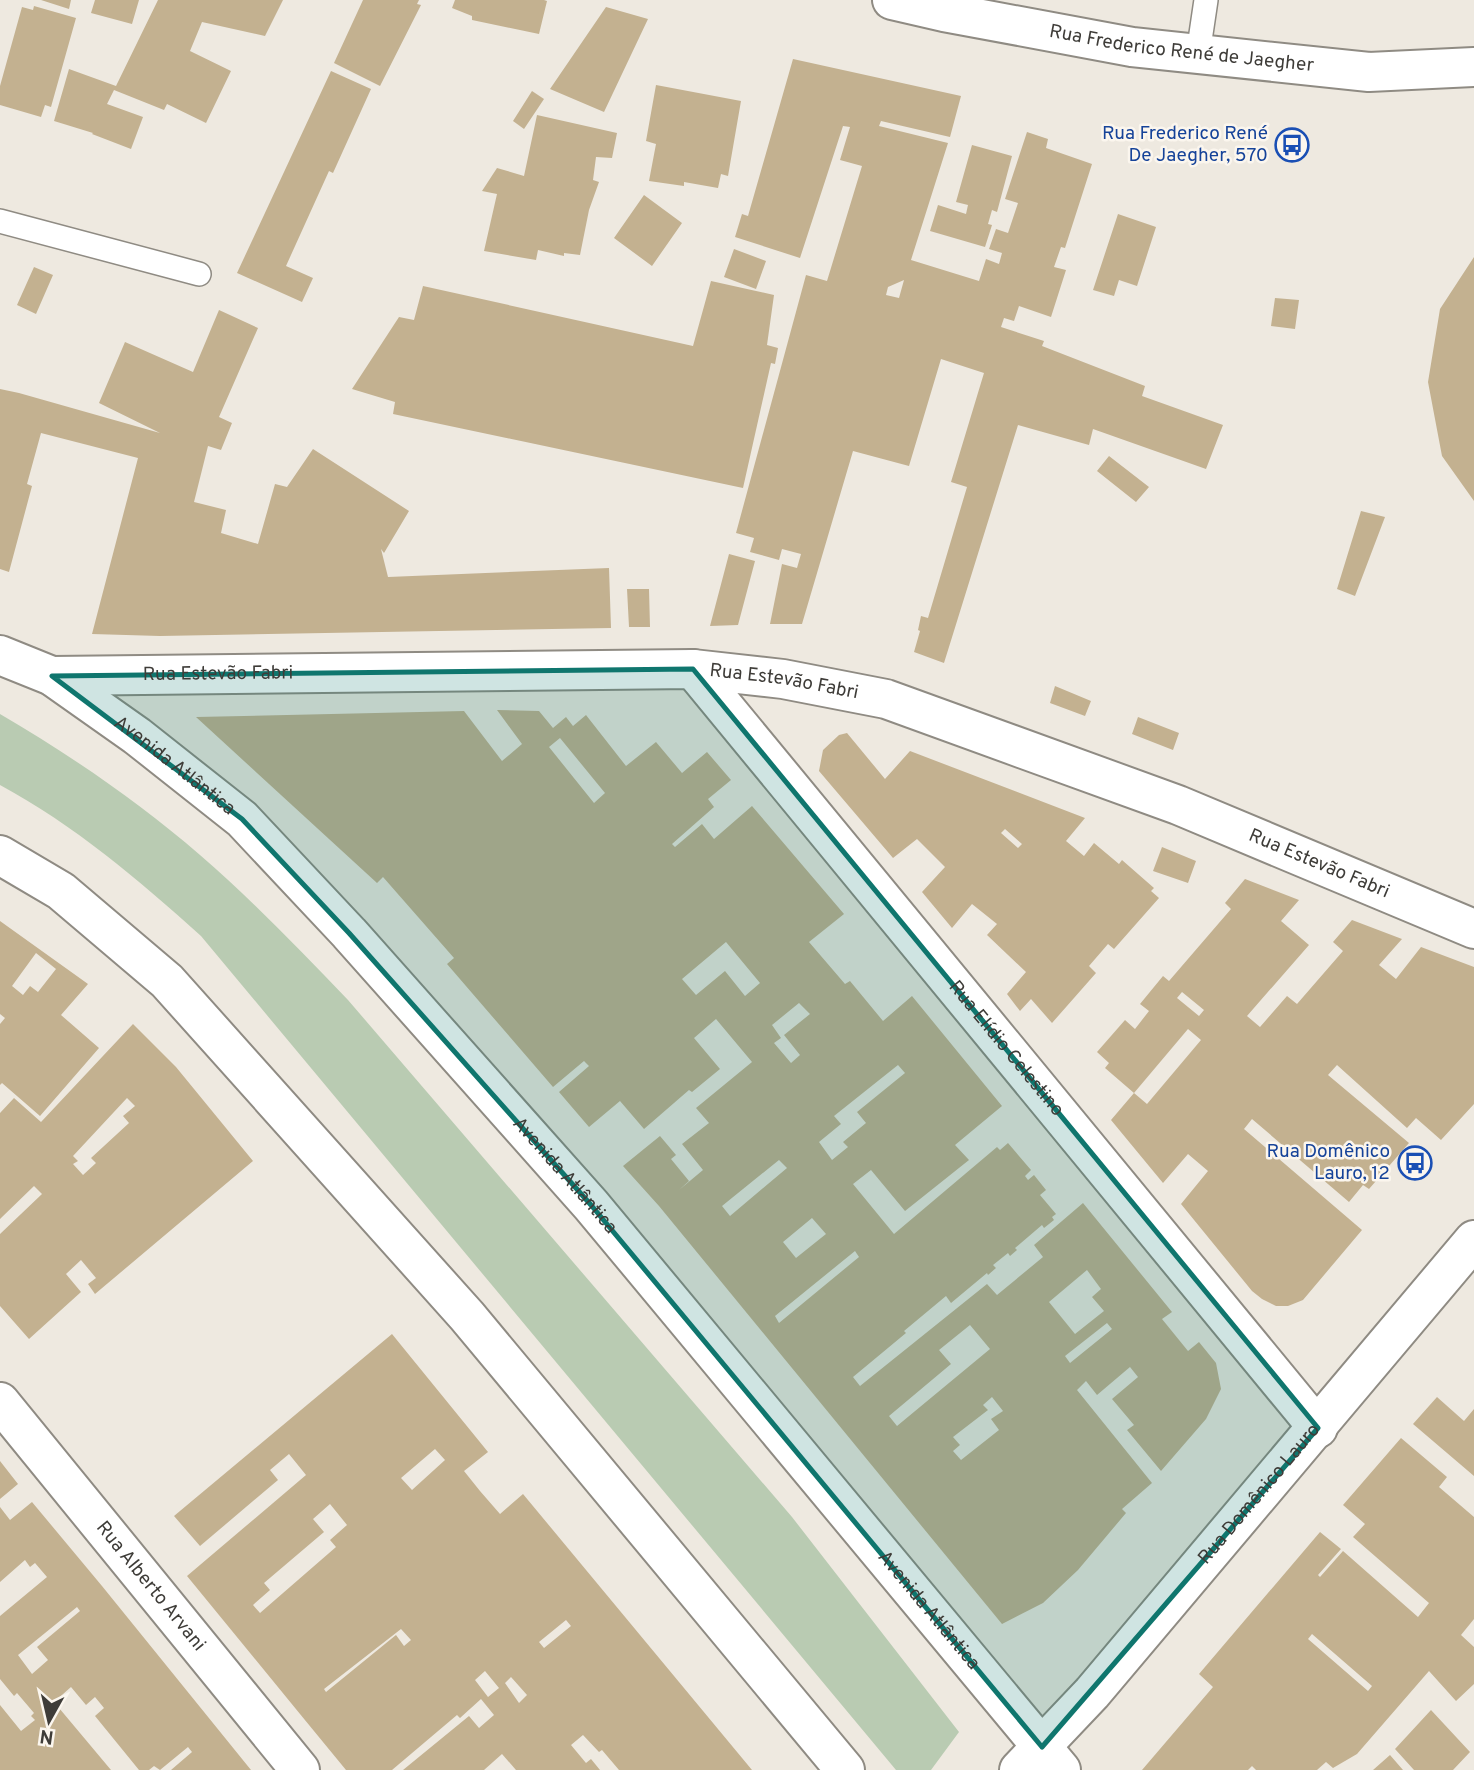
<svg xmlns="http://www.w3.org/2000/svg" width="1474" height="1770" font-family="Overpass,sans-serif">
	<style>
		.green { fill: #b9cbb2 }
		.building { fill: #c3b190; fill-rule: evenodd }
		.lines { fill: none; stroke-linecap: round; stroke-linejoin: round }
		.service-casing { stroke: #8f8b83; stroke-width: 26 }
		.minor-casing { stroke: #8f8b83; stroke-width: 42 }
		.tertiary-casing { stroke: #8f8b83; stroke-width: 42 }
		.secondary-casing { stroke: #8f8b83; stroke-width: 42 }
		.primary-casing { stroke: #8f8b83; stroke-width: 42 }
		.service { stroke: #fff; stroke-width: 23 }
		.minor { stroke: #fff; stroke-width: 38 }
		.tertiary { stroke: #fff; stroke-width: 38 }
		.secondary { stroke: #fff; stroke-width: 38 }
		.primary { stroke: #fff; stroke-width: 38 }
		.marked { fill: #0f766e; fill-opacity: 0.2; stroke: #0f766e; stroke-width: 5; stroke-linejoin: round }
		.labels { text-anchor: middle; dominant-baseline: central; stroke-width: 5; stroke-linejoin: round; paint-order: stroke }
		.street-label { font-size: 19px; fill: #3e3c38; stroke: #fbf6ee }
		.transit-label { font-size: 19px; fill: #164399; stroke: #fbf6ee; text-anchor: end }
	</style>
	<rect width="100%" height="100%" fill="#eee9e0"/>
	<path class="green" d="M0,714c70,41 139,88 200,141 52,45 100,95 148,145l444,517 167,215 -28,38h-35l-695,-834c-62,-56 -127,-111 -201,-151z"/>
	<path class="building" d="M41,0h30l-2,9z
		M95,0h44l-7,24 -41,-11z
		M158,0h125l-18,36 -63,-14 -12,29 41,20 -25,52 -39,-19 -3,6 -50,-20 -7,14 36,13 -12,32 -39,-15 1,-1 -39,-12 15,-52 47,17z
		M363,0h56l-2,4 4,1 -41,81 -46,-23z
		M455,0h89l3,1 -8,33 -67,-14v-4l-20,-8z
		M34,6l42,12 -25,89 -6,-2 -4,12 -41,-12v-19l22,-79 11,3z
		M606,7l42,12 -44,93 -54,-23z
		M793,59l168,37 -11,41 -69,-16 -2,5 69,17 -37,117 68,21 7,-22 13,5 3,-11 -13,-4 7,-20 12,4 10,-30 -13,-4 22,-67 21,7 -2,9 46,16 -27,84 -4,-1 -7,20 12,3 -15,47 -32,-11 -5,15 -10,-3 -3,9 43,14 -2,5 103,40 -3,10 81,29 -17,44 -113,-40 -4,16 -71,-20 -74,238 -30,-11 6,-21 -2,-1 3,-14 7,2 39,-131 -16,-5 33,-109 -43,-14 -32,107 -56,-15 -51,173h-32l12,-60 15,4 4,-14 -19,-5 -3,11 -29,-8 4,-14 -18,-5 70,-258 21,6 35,-115 -22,-6 10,-33 -7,-1 -43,132 -65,-21 7,-23 6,2zM904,280l-5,18 -13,-3 2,-8z
		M331,71l40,18 -38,84 -4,-2 -43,95 27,12 -11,24 -65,-29z
		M656,85l85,16 -13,75 -7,-2 -3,14 -34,-6v4l-35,-5 7,-37 -10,-3z
		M532,91l12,8 -20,30 -11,-8z
		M537,115l80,18 -5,25 -16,-1 -3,23 6,2 -10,28 -9,45 -16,-2v3l-26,-6 -2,10 -52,-9 13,-57 -15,-3 15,-23 27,8z
		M972,145l40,11 -15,56 -5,-2 -4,14 4,1 -7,22 -55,-16 8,-26 28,9 2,-9 -12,-3z
		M644,195l38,28 -30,43 -38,-28z
		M1118,214l38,13 -19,59 -18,-6 -5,16 -21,-6z
		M734,249l32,12 -10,28 -32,-12z
		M1474,257v244l-32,-45 -14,-74 12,-73z
		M34,267l19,8 -17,39 -19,-9z
		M711,281l63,14 -7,50 11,3 -3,16 -4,-1 -28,125 -350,-74 2,-12 -43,-13 47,-72 15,3 9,-34 270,60z
		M1275,298l24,2 -4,29 -24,-3z
		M219,310l39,18 -39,89 13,6 -11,27 -13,-4 -14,56 32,8 -5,23 37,11 17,-60 12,3 26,-38 96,62 -25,42 -3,-4 7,28 221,-9 2,60 -451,8 -68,-2 46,-176 -97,-25 -14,51 5,2 -23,86 -9,-3v-180l19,4 141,40 -61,-30 26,-61 68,30z
		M1109,456l40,31 -13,15 -39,-31z
		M1361,511l24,6 -30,79 -18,-7z
		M729,554l26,7 -17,64 -28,1z
		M627,589h22l1,38h-21z
		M1055,686l36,15 -6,15 -35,-13z
		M497,710l42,1 14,17 13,-11 7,9 13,-11 40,51 30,-24 26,31 25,-21 24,28 -23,19 6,8 -42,37 3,3 27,-23 12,15 38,-33 92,108 -35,28 36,42 5,-3 33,40 29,-25 90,110 -47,39 14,15 -64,51 -34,-41 -18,14 41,50 103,-87 3,3 8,-7 23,27 -6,6 3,4 6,-5 12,15 -6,5 16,19 -4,3 2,3 -10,8 -2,-3 -27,23 2,2 -7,6 -2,-3 -15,12 3,3 -8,7 -1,-2 -36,30 -5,-7 -42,35 2,2 -53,44 7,9 127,-102 10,11 46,-38 -9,-12 49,-42 89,109 -10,7 26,32 11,-9 17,21 5,26 -15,30 -45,52 -34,-41 7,-5 -22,-26 26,-22 -8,-10 -33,28 -11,-14 -9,9 75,93 -30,26 4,4 -48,57 -35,33 -41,21 -343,-418 -36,-40 37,-30 16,19 -5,4 18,22 -10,9 24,-20 -21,-26 27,-21 -13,-15 56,-46 -36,-43 -22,19 26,31 -28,23 -3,-2 -45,39 -24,-28 -31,26 -30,-35 30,-26 -5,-5 -31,26 -106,-123 7,-6 -71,-81 -6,6 -181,-166 268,-6 38,50 20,-17zM560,738l45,55 -11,10 -45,-56zM726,942l34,41 -15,13 -20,-25 -29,24 -14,-16zM799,1003l11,11 -26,21 16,20 -9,8 -17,-20 7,-5 -9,-13zM898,1065l7,8 -48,39 9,11 -23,19 5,5 -16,13 -13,-18 22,-18 -7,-8zM779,1160l8,8 -57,48 -8,-10zM812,1218l14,16 -30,24 -13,-16zM855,1251l4,6 -80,66 -4,-7zM1087,1270l14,19 -9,8 12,14 -29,23 -26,-32zM1107,1323l5,6 -42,34 -5,-7zM970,1325l20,24 -93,77 -8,-10 62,-52 -12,-14zM992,1397l11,14 -12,8 8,11 -38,30 -8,-9 7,-6 -7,-8 35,-27 -5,-5z
		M1138,717l41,16 -6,17 -41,-16z
		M847,733l38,46 25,-28 175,67 -19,23 18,15 10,-13 25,21 3,-4 32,28 -3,3 8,7 -45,51 -6,-5 -19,22 7,7 -44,50 -21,-24 -11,12 -13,-17 19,-22 -39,-37 10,-11 -25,-20 -20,24 -30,-36 23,-25 -28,-28 -24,19 -74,-87 4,-21 16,-15zM1005,829l17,15 -4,4 -17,-15z
		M1162,847l34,14 -8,22 -35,-12z
		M1245,879l54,21 -18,21 28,24 -62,71 13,11 27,-31 10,8 46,-53 -10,-9 19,-22 50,19 -23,26 17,14 25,-32 53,20v137l-33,36 -25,-22 -9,10 -70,-63 -9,10 81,68 -40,46 -6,-4 -14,17 -97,-83 -8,10 118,101 -59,70 -15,6h-12l-14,-7 -10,-8 -71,-87 27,-33 -20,-17 -25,29 -52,-63 23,-27 13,11 54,-64 -13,-11 -54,64 -29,-25 4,-5 -12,-11 28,-32 10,9 14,-18 -9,-7 23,-28 6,5 62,-72 -6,-6zM1182,992l22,18 -5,6 -22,-18z
		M0,921l88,63 -27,31 38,33 -59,68 -38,-33 -2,2v-61l5,-6 -5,-4zM36,953l20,16 -18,23 -8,-6 -7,9 -11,-9z
		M133,1024l43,43 77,94 -158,133 -7,-10 8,-6 -15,-18 -15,14 15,18 -52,47 -29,-33v-72l42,-40 -8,-8 -34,33v-106l14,-15 27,24zM127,1098l8,8 -12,10 6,7 -38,35 5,5 -13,12 -10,-11 5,-3 -5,-5z
		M392,1334l96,118 -24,19 16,20 20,23 23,-20 229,276h-133l-17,-20 -3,2 -16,-17 -12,10 15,18 5,-4 9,11h-84l-14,-16 -18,16h-81l66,-54 10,12 15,-13 -13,-16 -21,19 -3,-3 -65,55h-46l-46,-56 -113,-138 119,-101 -17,-21 -19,16 8,10 -78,66 -26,-30zM435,1449l10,11 -33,30 -11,-12zM330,1504l17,21 -17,15 6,7 -76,66 -7,-8 17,-15 -6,-7 60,-51 -11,-13zM566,1620l5,6 -27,22 -5,-6zM401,1629l10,11 -7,6 -8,-11 -70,57 -2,-3zM485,1671l14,17 -11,9 -13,-17zM511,1677l16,18 -8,8 -14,-20z
		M1437,1397l27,24 10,-12v67l-61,-52z
		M1401,1438l46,39 -8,10 35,30v102l-13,16 13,12v37l-18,17 -27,-30 -72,83 -24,14 -7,-6 -9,8h-61l-4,-4 -4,4h-106l71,-83 -14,-13 121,-142 21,17 -23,26 2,2 23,-26 75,66 11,-14 -76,-66 12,-13 -22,-19zM1312,1634l60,52 -4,5 -60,-52z
		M0,1461l18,23 -18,15z
		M32,1502l70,84 149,184h-80l21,-18 -4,-5 -28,23 -6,-4 -5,4h-10l-44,-54 9,-8 -9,-11 -9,8 -15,-18 -17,15 57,68h-111v-65l21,26 14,-11 -4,-4 3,-3 -17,-20 -3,3 -14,-17v-63l47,-39 -12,-14 -5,4 -5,-7 -25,22v-75l10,13zM77,1607l3,4 -43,36 11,13 -16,14 -14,-19z
		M1431,1710l39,42 -17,18h-39l-19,-21z
		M1390,1755l13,15h-30z"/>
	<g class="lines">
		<defs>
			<path id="service" d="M1198,54l8,-54
				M0,221l199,53"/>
			<g id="minor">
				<path id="s1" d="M693,669l625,759"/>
				<path id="s2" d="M52,676l641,-7 90,10 103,20 292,106 296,124"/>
				<path id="s3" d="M0,1402l300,368"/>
			</g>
			<g id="tertiary">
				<path id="s4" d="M1019,1770l73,-77 382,-453"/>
			</g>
			<g id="secondary">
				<path id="s5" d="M892,0l52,12 188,35 237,25 105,-5"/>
			</g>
			<g id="primary">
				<path id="s6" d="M0,655l52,21 85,60 105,83 107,114 242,272 470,565"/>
				<path d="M0,855l61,36 106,90 300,335 378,454"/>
			</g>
		</defs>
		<use href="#service" class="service-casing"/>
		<use href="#minor" class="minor-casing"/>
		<use href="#tertiary" class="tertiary-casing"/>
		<use href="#secondary" class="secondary-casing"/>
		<use href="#primary" class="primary-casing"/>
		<use href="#service" class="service"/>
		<use href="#minor" class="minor"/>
		<use href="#tertiary" class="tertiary"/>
		<use href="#secondary" class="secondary"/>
		<use href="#primary" class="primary"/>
	</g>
	<path class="marked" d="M693,669l625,759 -276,319 -451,-542 -242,-272 -107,-114 -190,-143z"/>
	<defs>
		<symbol id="bus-ring" viewBox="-11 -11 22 22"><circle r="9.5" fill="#fbf6ee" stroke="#1a4fb4" stroke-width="1.5"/><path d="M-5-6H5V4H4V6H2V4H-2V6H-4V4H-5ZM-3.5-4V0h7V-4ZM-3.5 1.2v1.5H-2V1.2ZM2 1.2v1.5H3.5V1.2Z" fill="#1a4fb4"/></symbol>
	</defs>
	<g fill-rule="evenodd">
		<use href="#bus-ring" x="1273" y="126" width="38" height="38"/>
		<use href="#bus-ring" x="1396" y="1144" width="38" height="38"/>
	</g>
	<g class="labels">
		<g class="street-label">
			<text stroke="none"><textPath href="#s5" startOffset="294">Rua Frederico René de Jaegher</textPath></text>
			<text stroke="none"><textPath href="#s2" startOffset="166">Rua Estevão Fabri</textPath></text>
			<text stroke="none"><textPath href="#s2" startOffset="733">Rua Estevão Fabri</textPath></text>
			<text stroke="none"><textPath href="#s6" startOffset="208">Avenida Atlântica</textPath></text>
			<text stroke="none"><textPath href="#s2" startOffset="1300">Rua Estevão Fabri</textPath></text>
			<text stroke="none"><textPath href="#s1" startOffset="492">Rua Elídio Celestino</textPath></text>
			<text stroke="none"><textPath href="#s6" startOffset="775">Avenida Atlântica</textPath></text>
			<text stroke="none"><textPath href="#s4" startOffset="366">Rua Domênico Lauro</textPath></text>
			<text stroke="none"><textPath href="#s3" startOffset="238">Rua Alberto Arvani</textPath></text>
			<text stroke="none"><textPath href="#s6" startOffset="1342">Avenida Atlântica</textPath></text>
		</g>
		<g class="transit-label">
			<text x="1268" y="134">Rua Frederico René<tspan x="1268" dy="22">De Jaegher, 570</tspan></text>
			<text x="1390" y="1152">Rua Domênico<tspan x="1390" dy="22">Lauro, 12</tspan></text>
		</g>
	</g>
	<g transform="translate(49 1721) rotate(188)" stroke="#fbf6ee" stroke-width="5" paint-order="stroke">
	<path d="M0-5L12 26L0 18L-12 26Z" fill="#3e3c38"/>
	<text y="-10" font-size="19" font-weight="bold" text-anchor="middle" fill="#3e3c38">N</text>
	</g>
</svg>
